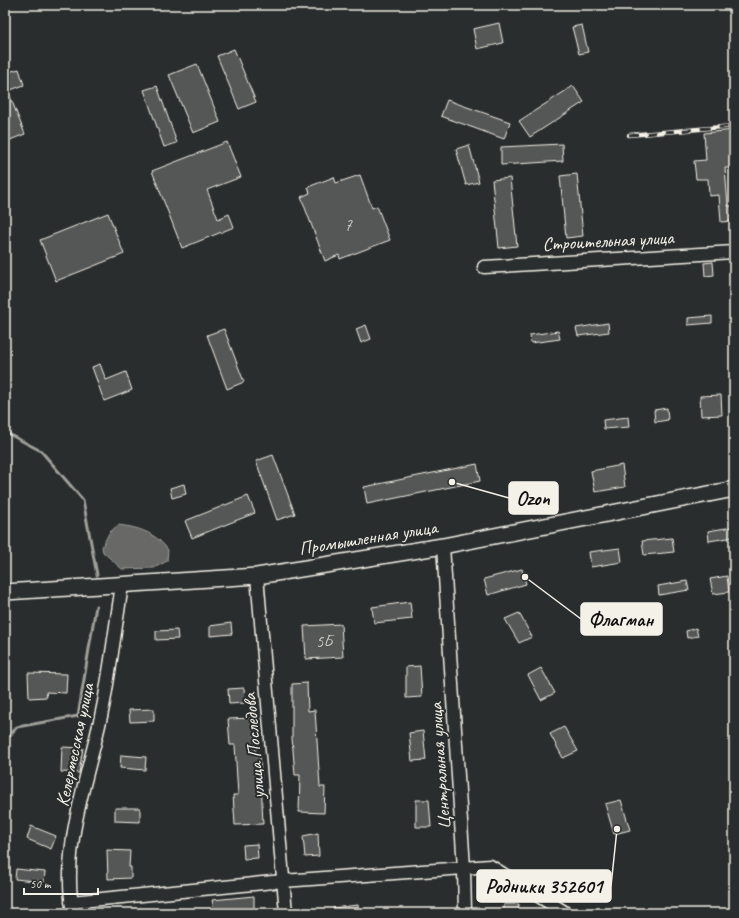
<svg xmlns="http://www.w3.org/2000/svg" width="739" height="918" font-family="Caveat,sans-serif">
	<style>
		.water { fill: #676866; stroke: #9f9f9a }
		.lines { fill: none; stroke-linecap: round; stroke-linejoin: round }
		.stream { stroke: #9f9f9a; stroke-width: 3 }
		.building { fill: #555756; stroke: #f4f1e8 }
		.minor-casing { stroke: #f4f1e8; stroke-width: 15 }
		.major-casing { stroke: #f4f1e8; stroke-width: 18 }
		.minor { stroke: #2a2d2e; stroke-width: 12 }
		.major { stroke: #2a2d2e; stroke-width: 15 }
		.rail-casing { stroke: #f4f1e8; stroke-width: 4.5 }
		.rail { stroke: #2a2d2e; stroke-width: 3; stroke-dasharray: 9; stroke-linecap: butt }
		.labels { text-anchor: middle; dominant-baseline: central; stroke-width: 4; stroke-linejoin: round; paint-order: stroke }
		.number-label { font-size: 17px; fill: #cccac4 }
		.street-label { font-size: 19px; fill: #f4f1e8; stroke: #2a2d2e }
		.leader { fill: none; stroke: #f4f1e8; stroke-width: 1.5 }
		.callout-dot { fill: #f4f1e8; stroke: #2a2d2e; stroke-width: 1.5 }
		.callout { fill: #f4f1e8; stroke: #f4f1e8; stroke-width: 1.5 }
		.callout-label { font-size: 20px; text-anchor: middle; font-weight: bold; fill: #111 }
	</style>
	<rect width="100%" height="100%" fill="#2a2d2e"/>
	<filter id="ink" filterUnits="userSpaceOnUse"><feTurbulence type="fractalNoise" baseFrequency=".025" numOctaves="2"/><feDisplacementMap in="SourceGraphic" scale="8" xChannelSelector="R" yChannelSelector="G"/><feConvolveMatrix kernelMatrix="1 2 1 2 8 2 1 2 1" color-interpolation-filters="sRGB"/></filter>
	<g filter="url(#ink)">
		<path class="water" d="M118,525c20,2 38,8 50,25l-1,11 -13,7 -32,1 -19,-17 -1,-5 7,-14z"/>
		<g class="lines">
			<path class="stream" d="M5,432l36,19 42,49 14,75
				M5,741l12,-14 61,-11 18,-110"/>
		</g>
		<path class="building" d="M499,23l4,20 -26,6 -4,-20z
			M582,25l6,27 -9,2 -7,-27z
			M234,49l22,53 -17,7 -22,-53z
			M197,64l23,58 -27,11 -24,-58z
			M19,69l5,16 -16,6 -3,-18z
			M5,84l20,50 -15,6 -5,-14z
			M157,86l20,57 -13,4 -20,-57z
			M573,86l11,16 -54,35 -11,-16z
			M447,100l63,22 -6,17 -63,-23z
			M734,130v38h-9l3,38h6v15l-13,1 -2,-27 -10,1 -1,-17h-12l-2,-18 12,-1 -2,-27z
			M227,142l14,35 -34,13 11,29 11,-5 5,13 -52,21 -30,-77z
			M562,144l1,17 -62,4v-18z
			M469,145l10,37 -13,3 -10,-36z
			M577,174l6,62 -17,2 -6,-62z
			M360,175l12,33 5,-2 13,34 -50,19 -1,-4 -14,6 -24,-64 9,-4 -2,-6 26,-10 2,6z
			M510,178l7,68 -18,2 -7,-68z
			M108,213l16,41 -68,27 -16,-41z
			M713,262l1,13 -9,1 -1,-13z
			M712,316v7l-24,2v-7z
			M608,323l1,9 -31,4 -2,-8z
			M366,325l5,14 -10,4 -5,-14z
			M224,329l20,53 -17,7 -20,-54z
			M558,331l2,8 -29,4 -1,-8z
			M100,364l6,16 20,-8 6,18 -28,11 -12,-34z
			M721,395l1,20 -21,1 -1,-20z
			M667,408l1,12 -13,2 -1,-12z
			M628,417l1,10 -25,2 -1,-9z
			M273,455l22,59 -18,6 -21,-59z
			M477,464l3,17 -113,23 -3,-17z
			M622,465l3,22 -30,5 -4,-21z
			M184,484l2,10 -14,4 -2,-10z
			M248,496l7,17 -63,25 -7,-17z
			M732,527l2,10 -25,4 -1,-10z
			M672,538l2,14 -30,3 -2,-14z
			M620,548l2,14 -31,5 -2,-15z
			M522,569l4,15 -38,11 -4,-16z
			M727,576l2,16 -16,2 -3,-15z
			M687,581l2,9 -30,5 -1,-9z
			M410,602l2,17 -38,4 -2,-16z
			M519,613l13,24 -13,6 -14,-24z
			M231,623l1,11 -22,2v-10z
			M341,624l2,33 -37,2 -2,-33z
			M696,628l2,8 -11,2 -1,-7z
			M177,630l1,9 -22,1v-9z
			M420,666l2,31 -16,1v-31z
			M541,668l14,25 -14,7 -13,-25z
			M28,673l39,1 -1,19 -20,-1 1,5 -18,1z
			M307,683l1,28 7,-1 5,77h5l-1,26 -25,-1 1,-37h-5l-3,-37v-54z
			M244,688l1,15 -16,1 -1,-15z
			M154,709v12l-24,1 -1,-12z
			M254,718l2,38h4l3,68 -28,1 -2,-30h5l-3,-50h-5l-2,-26z
			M564,727l14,24 -15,7 -13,-24z
			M423,731l3,29 -14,1 -3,-28z
			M62,747l21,1 -4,25 -18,-1z
			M121,755l25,2 -1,13 -25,-2z
			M416,800h13l2,27h-15z
			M621,800l9,30 -16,4 -9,-30z
			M115,808h25v14l-25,-1z
			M31,826l25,10 -5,13 -24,-10z
			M318,833l1,23 -14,1 -2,-21z
			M257,844l1,14 -14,1 -1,-14z
			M107,850l23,1 -1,16h2v11l-23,1z
			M16,869l29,3 -1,10 -29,-3z
			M254,896v17h-39l-3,-13z
			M504,904h15l-1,9h-14z
			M358,905l1,8h-26v-5z"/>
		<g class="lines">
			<defs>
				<path id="minor" d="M484,267l250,-15
					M443,546l21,322 26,-2 76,47
					M257,576l29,337
					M71,902l212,-21 181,-13 1,45
					M73,913c-13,-71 18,-142 31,-211 7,-39 12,-78 18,-117"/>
				<path id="major" d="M5,592l252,-16 186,-30 291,-57"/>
			</defs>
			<use href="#minor" class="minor-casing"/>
			<use href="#major" class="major-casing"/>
			<use href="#minor" class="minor"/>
			<use href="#major" class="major"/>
			<defs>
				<path id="rail" d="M629,135l105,-9"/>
			</defs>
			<use href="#rail" class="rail-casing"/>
			<use href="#rail" class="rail"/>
		</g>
	</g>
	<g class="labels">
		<g class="number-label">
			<text x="348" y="225">7</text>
			<text x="324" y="641">5Б</text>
		</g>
		<g class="street-label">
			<text transform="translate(608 241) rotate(-3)">Строительная улица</text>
			<text transform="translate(368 538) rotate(-9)">Промышленная улица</text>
			<text transform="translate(75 745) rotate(-78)">Келермесская улица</text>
			<text transform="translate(254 746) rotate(-95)">улица Последова</text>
			<text transform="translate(440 766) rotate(-94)">Центральная улица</text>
		</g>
	</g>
	<path class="leader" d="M452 482L509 498M525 577L581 619M617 829L611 886"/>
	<g class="callout-dot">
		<circle cx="452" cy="482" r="4"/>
		<circle cx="525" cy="577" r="4"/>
		<circle cx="617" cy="829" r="4"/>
	</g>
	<g class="callout">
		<rect x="509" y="482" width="49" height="32" rx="4"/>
		<rect x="581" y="603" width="81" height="32" rx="4"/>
		<rect x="477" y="870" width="134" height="32" rx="4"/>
	</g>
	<g class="callout-label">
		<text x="533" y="505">Ozon</text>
		<text x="621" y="626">Флагман</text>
		<text x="544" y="893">Родники 352601</text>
	</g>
	<rect width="739" height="918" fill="none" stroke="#2a2d2e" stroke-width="20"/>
	<rect x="10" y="10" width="719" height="898" fill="none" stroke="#f4f1e8" stroke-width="1.5" filter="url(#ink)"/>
	<path d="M24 888v6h74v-6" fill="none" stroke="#f4f1e8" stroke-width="2"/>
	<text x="30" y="888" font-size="12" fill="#f4f1e8" stroke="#2a2d2e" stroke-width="3" paint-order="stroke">50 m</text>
</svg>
